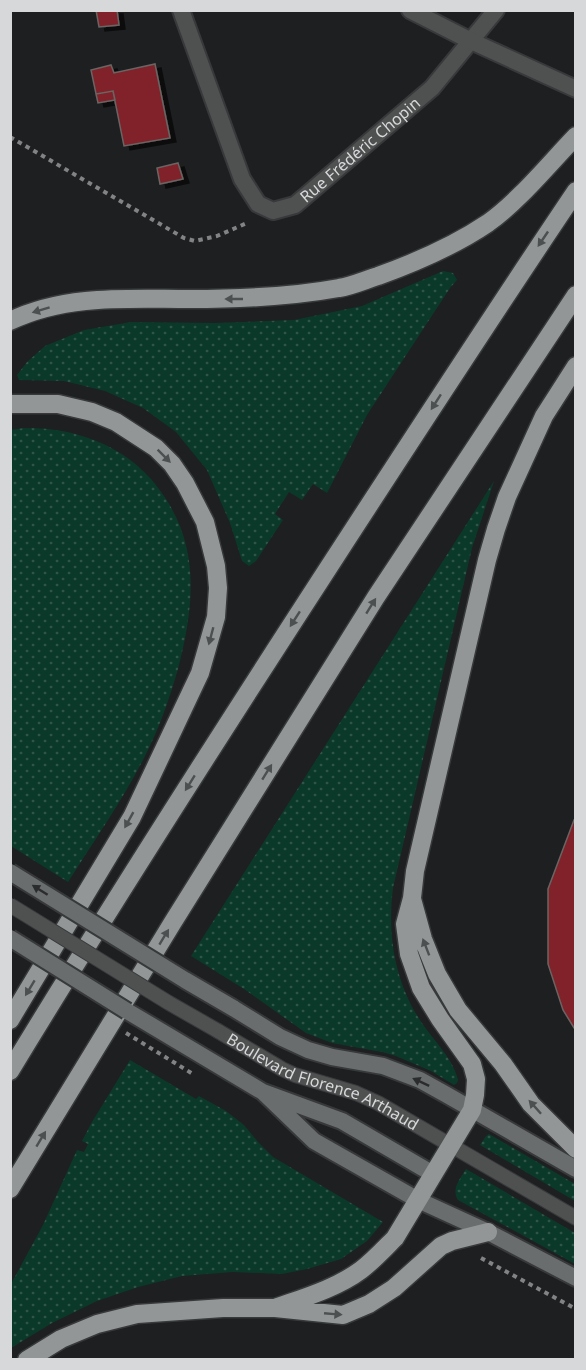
<svg xmlns="http://www.w3.org/2000/svg" width="586" height="1370" font-family="'Noto Sans',sans-serif">
	<style>
		.grass { fill: url(#grass-dots) }
		.building { fill: #812229; stroke: #696564; stroke-width: 1.5; filter: url(#shadow) }
		.lines { fill: none; stroke-linecap: round; stroke-linejoin: round }
		.service-casing { stroke: #37393b; stroke-width: 16 }
		.minor-casing { stroke: #37393b; stroke-width: 20 }
		.secondary-casing { stroke: #37393b; stroke-width: 20 }
		.motorway-casing { stroke: #37393b; stroke-width: 21 }
		.path { stroke: #828385; stroke-width: 4; stroke-dasharray: 4.5 4.5; stroke-linecap: butt }
		.service { stroke: #4f5151; stroke-width: 14 }
		.minor { stroke: #4f5151; stroke-width: 16 }
		.secondary { stroke: #6a6d6d; stroke-width: 16 }
		.motorway { stroke: #929696; stroke-width: 18 }
		.service-bridge-casing { stroke: #37393b; stroke-width: 16; stroke-linecap: butt }
		.secondary-bridge-casing { stroke: #37393b; stroke-width: 20; stroke-linecap: butt }
		.path-bridge { stroke: #828385; stroke-width: 4; stroke-dasharray: 4.5 4.5; stroke-linecap: butt }
		.service-bridge { stroke: #4f5151; stroke-width: 14 }
		.secondary-bridge { stroke: #6a6d6d; stroke-width: 16 }
		.oneway { fill: #4d5050 }
		.oneway2 { fill: #2a2c2d }
		.labels { text-anchor: middle; dominant-baseline: central; stroke-width: 6; stroke-linejoin: round; paint-order: stroke }
		.street-label { font-size: 16px; fill: #d7d8da; stroke: #08090a }
	</style>
	<defs>
		<pattern id="grass-dots" width="8" height="8" patternUnits="userSpaceOnUse" patternTransform="scale(1.5)"><rect width="8" height="8" fill="#0b3929"/><path d="M2 2h.1M6 6h.1" fill="none" stroke="#2e5547" stroke-width="1.8" stroke-linecap="round"/></pattern>
		<filter id="shadow"><feDropShadow dx="6" dy="4" stdDeviation="0" flood-color="#0009"/></filter>
	</defs>
	<rect width="100%" height="100%" fill="#1d1f21"/>
	<path class="grass" d="M443,271l10,2 4,7 -7,8 -83,127 -40,78 -14,-9 -11,16 -13,-8 -14,22 8,6 -27,41 -7,5 -7,-5 -12,-38 -23,-53 -31,-38 -33,-24 -38,-17 -41,-10 -45,-1 -2,-5 10,-13 18,-16 39,-16 47,-8 83,1 80,-3 68,-14z
		M24,428c47,-1 95,15 127,51 50,58 45,120 27,190 -9,31 -19,60 -34,89 -22,43 -50,83 -76,124l-57,-36 -1,-416z
		M494,481l-22,67 -79,340c-6,48 2,97 31,138 12,17 29,33 34,54l-1,3 -3,2 -23,-14 -35,-15 -14,-4 -50,-9 -26,-10 -62,-44 -53,-33z
		M130,1060l66,39 3,-3 27,15 18,14 15,18 14,14 110,65 -16,19 -26,18 -34,10 -25,5 -49,-2 -51,4 -44,11 -41,14 -45,22 -41,25v-64l32,-59 34,-75 7,2 4,-8 -6,-3 10,-19z
		M489,1134l86,50v17l-95,-56 6,-9z
		M466,1169l109,64v31l-117,-64c-7,-11 2,-21 8,-31z"/>
	<path class="building" d="M96,10h21l2,15 -20,2z
		M155,64l15,74 -46,8 -11,-55 -17,3 -5,-24 20,-5 3,8z
		M113,91l2,9 -17,3 -2,-9z
		M178,163l5,16 -23,5 -3,-16z
		M574,820l2,1v210l-13,-21 -15,-46v-75z"/>
	<g class="lines">
		<defs>
			<g id="service">
				<path id="s1" d="M218,1031l64,38 13,6 61,18 22,10 198,115"/>
			</g>
			<g id="minor">
				<path id="s2" d="M181,10l61,169 16,25 15,7 22,-6 137,-117 64,-78"/>
				<path d="M410,10l61,31 105,48"/>
			</g>
			<path id="secondary" d="M233,1008l47,29 28,13 24,7 51,9 37,14 27,15 129,74
				M127,1011l136,81 79,29 91,53
				M263,1092l51,49 104,59 70,32 88,46"/>
			<path id="motorway" d="M10,321c56,-27 119,-22 179,-22 50,0 101,-2 150,-11 13,-2 26,-8 39,-12 39,-14 76,-30 110,-53 31,-22 61,-59 88,-87
				M10,404h48l34,8 24,10 40,26 16,16 13,19 20,39 11,44 2,22 -2,29 -16,56 -68,144 -122,203
				M412,899l11,40 14,35 21,36 45,54 28,40 45,45
				M10,1071c102,-168 208,-333 315,-498 83,-128 166,-256 251,-382
				M10,1189l163,-267 203,-325 200,-302
				M275,1308c28,-10 62,-20 86,-38 12,-9 23,-21 34,-32l77,-128 3,-15 1,-16 -4,-15 -32,-45 -19,-31 -12,-34 -4,-30 7,-26 3,-27 72,-311 9,-31 11,-32 37,-81 32,-50
				M27,1360l34,-21 36,-15 40,-10 86,-6h52l68,7 26,-11 25,-16 47,-42 11,-5 36,-9"/>
		</defs>
		<use href="#service" class="service-casing"/>
		<use href="#minor" class="minor-casing"/>
		<use href="#secondary" class="secondary-casing"/>
		<use href="#motorway" class="motorway-casing"/>
		<path class="path" d="M10,137l174,101 11,3 22,-5 30,-13
			M481,1258l95,51"/>
		<use href="#service" class="service"/>
		<use href="#minor" class="minor"/>
		<use href="#secondary" class="secondary"/>
		<use href="#motorway" class="motorway"/>
		<defs>
			<path id="service-bridge" d="M10,905l159,98 49,28"/>
			<path id="secondary-bridge" d="M10,872l175,108 48,28
				M10,938l117,73"/>
		</defs>
		<use href="#service-bridge" class="service-bridge-casing"/>
		<use href="#secondary-bridge" class="secondary-bridge-casing"/>
		<path class="path-bridge" d="M126,1033l67,41"/>
		<use href="#service-bridge" class="service-bridge"/>
		<use href="#secondary-bridge" class="secondary-bridge"/>
	</g>
	<defs><path id="oneway-solid" d="M-6-.8H1V-3.2L6.5 0L1 3.2V.8H-6Z" transform="scale(1.5)"/></defs>
	<g class="oneway">
		<use href="#oneway-solid" transform="translate(543 239) rotate(124)"/>
		<use href="#oneway-solid" transform="translate(234 299) rotate(180)"/>
		<use href="#oneway-solid" transform="translate(41 310) rotate(163)"/>
		<use href="#oneway-solid" transform="translate(436 402) rotate(123)"/>
		<use href="#oneway-solid" transform="translate(164 456) rotate(45)"/>
		<use href="#oneway-solid" transform="translate(371 606) rotate(-58)"/>
		<use href="#oneway-solid" transform="translate(295 619) rotate(123)"/>
		<use href="#oneway-solid" transform="translate(211 636) rotate(105)"/>
		<use href="#oneway-solid" transform="translate(267 772) rotate(-58)"/>
		<use href="#oneway-solid" transform="translate(190 783) rotate(122)"/>
		<use href="#oneway-solid" transform="translate(129 820) rotate(119)"/>
		<use href="#oneway-solid" transform="translate(164 937) rotate(-59)"/>
		<use href="#oneway-solid" transform="translate(426 947) rotate(-111)"/>
		<use href="#oneway-solid" transform="translate(30 988) rotate(121)"/>
		<use href="#oneway-solid" transform="translate(535 1107) rotate(-132)"/>
		<use href="#oneway-solid" transform="translate(41 1139) rotate(-59)"/>
		<use href="#oneway-solid" transform="translate(333 1314) rotate(5)"/>
	</g>
	<g class="oneway2">
		<use href="#oneway-solid" transform="translate(40 890) rotate(-148)"/>
		<use href="#oneway-solid" transform="translate(421 1082) rotate(-155)"/>
	</g>
	<g class="labels">
		<g class="street-label">
			<text stroke="none"><textPath href="#s2" startOffset="334">Rue Frédéric Chopin</textPath></text>
			<text stroke="none"><textPath href="#s1" startOffset="117">Boulevard Florence Arthaud</textPath></text>
		</g>
	</g>
	<rect width="586" height="1370" fill="none" stroke="#d7d8da" stroke-width="24"/>
</svg>
